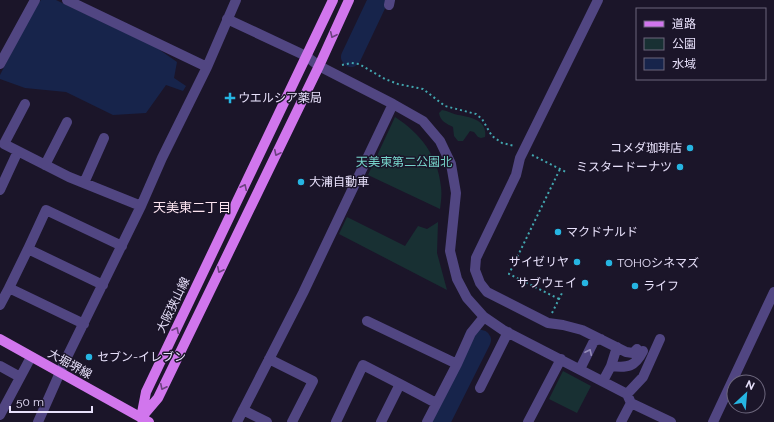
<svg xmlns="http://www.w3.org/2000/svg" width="774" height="422" font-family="Raleway,'Noto Sans JP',sans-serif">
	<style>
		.green { fill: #183033 }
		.water { fill: #17244b }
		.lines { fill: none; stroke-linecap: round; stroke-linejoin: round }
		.river { stroke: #17244b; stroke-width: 20 }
		.path { stroke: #42a6af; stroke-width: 2; stroke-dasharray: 2 3; stroke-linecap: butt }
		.minor { stroke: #514682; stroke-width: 10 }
		.major { stroke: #d176ed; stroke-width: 10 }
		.oneway { stroke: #6d4181 }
		.oneway2 { stroke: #958cb8 }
		.poi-dot { fill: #26b5e2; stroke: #1b1529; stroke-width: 1.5 }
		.labels { text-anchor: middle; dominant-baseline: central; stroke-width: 3; stroke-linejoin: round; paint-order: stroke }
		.poi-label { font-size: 12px; fill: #e8e1fb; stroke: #1b1529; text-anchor: start }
		.park-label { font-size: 12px; fill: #75d3c9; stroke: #1b1529 }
		.street-label { font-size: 12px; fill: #e8e1fb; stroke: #1b1529 }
		.neighbourhood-label { font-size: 13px; fill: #fbe3ef; stroke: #1b1529 }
	</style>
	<rect width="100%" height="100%" fill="#1b1529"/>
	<path class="green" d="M442,110c6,1 11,4 16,5 12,2 30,5 27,22l-4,1 -3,-1 -4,-5 -4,-1 -7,10h-5l-4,-5 -1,-9c-6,-3 -13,-6 -14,-14z
		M395,117c26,17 43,39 46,70 1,7 0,15 -1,22l-72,-34z
		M347,217l58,29 13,-20 9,3 11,-7 -1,31 10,37 -108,-56z
		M563,371l28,15 -14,27 -28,-14z"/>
	<path class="water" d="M41,0h15l101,48 20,14 -3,16 12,8 -3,5 -17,-6 -20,28 -33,2 -47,-23 -41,-4 -25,-9v-4l33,-64z"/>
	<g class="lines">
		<path class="river" d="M351,57l27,-57
			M440,422l41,-82 -7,-2"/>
		<path class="path" d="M342,65l9,-2 8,1 26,15 13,5 25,5 22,17 31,8 6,5 10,17 10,7 13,3
			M532,155l34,17
			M559,299l-50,-25 51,-105
			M552,313l11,-22"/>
		<path class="minor" d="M67,0l140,67
			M598,0l-78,158 -4,17 -40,83 -1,12 5,13 7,9 61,31 15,2 19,5 44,22 7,1 4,-4
			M389,5l1,-5
			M227,19l79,37 13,10 74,38 30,17 17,20 11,23 5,29 -6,58 7,28 10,19 17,19 19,13 124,64 4,9 -10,19
			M0,64l35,-64
			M25,104l-21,40 65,33 72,29
			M45,165l22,-43
			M84,183l20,-45
			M0,190l18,-39
			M28,249l18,-39 76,36
			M9,288l19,-39 75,36
			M0,305l9,-17 75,36
			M367,321l90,43
			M269,359l44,22 -21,41
			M0,366l20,11
			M611,366l6,-19
			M580,369l14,-28 7,-2
			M603,381l8,-15c17,2 24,1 32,-15
			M480,388l28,-56
			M627,394l16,-17 17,-38
			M631,403l40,19
			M243,410l24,12
			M0,415l31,-58
			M38,422l28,-63 75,-153 21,-48 45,-91 29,-67
			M237,422l66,-129 90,-189
			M336,422l27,-57 37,19 36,19
			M381,422l19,-38
			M427,422l30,-58 14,-31 13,-16
			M528,422l33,-63
			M713,422l61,-130"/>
		<path class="major" d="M0,339l149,83
			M141,418l17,-20 161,-332 30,-66
			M141,418l5,-26 187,-392"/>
	</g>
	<defs><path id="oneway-chevron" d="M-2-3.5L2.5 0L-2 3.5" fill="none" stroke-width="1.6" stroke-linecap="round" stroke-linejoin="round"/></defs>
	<g class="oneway">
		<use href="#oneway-chevron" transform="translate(333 35) rotate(115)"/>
		<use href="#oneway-chevron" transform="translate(277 153) rotate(116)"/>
		<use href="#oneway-chevron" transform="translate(244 187) rotate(-64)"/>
		<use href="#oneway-chevron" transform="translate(220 270) rotate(116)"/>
		<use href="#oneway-chevron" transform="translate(176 330) rotate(-64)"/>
		<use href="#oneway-chevron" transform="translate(163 387) rotate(116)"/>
	</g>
	<use class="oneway2" href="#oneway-chevron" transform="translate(589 352) rotate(-65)"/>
	<g class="poi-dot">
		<path d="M228 92h4v4h4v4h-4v4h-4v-4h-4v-4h4z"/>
		<circle cx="690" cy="148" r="4"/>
		<circle cx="680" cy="167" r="4"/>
		<circle cx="301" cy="182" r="4"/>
		<circle cx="558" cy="232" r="4"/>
		<circle cx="577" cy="262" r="4"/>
		<circle cx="609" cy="263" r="4"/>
		<circle cx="585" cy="283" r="4"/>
		<circle cx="635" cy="286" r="4"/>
		<circle cx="89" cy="357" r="4"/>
	</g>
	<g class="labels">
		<g class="poi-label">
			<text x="238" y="98">ウエルシア薬局</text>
			<text x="682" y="148" text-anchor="end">コメダ珈琲店</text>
			<text x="672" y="167" text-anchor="end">ミスタードーナツ</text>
			<text x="309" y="182">大浦自動車</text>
			<text x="566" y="232">マクドナルド</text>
			<text x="569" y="262" text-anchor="end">サイゼリヤ</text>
			<text x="617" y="263">TOHOシネマズ</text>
			<text x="577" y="283" text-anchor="end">サブウェイ</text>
			<text x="643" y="286">ライフ</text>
			<text x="97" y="357">セブン-イレブン</text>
		</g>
		<g class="park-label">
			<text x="404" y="162">天美東第二公園北</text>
		</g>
		<g class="street-label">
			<text transform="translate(173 305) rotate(-64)">大阪狭山線</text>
			<text transform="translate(70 364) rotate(29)">大堀堺線</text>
		</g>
		<g class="neighbourhood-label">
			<text x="192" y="207">天美東二丁目</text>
		</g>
	</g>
	<rect x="636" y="8" width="130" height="72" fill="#1b1529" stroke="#6d677d"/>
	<rect x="644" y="21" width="20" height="6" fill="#d176ed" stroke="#6d677d"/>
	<text x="672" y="28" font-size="12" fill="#e8e1fb">道路</text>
	<rect x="644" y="38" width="20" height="12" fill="#183033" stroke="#6d677d"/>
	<text x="672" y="48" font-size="12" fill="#e8e1fb">公園</text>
	<rect x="644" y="58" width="20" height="12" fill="#17244b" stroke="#6d677d"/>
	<text x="672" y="68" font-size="12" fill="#e8e1fb">水域</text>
	<g transform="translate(746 394) rotate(26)"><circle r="19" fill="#1b1529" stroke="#6d677d"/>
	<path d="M0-3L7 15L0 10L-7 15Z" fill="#26b5e2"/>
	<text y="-6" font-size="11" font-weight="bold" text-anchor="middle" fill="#e8e1fb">N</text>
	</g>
	<path d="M10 406v6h82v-6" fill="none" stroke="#e8e1fb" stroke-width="2"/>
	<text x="16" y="406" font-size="12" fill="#e8e1fb" stroke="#1b1529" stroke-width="3" paint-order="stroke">50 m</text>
</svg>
